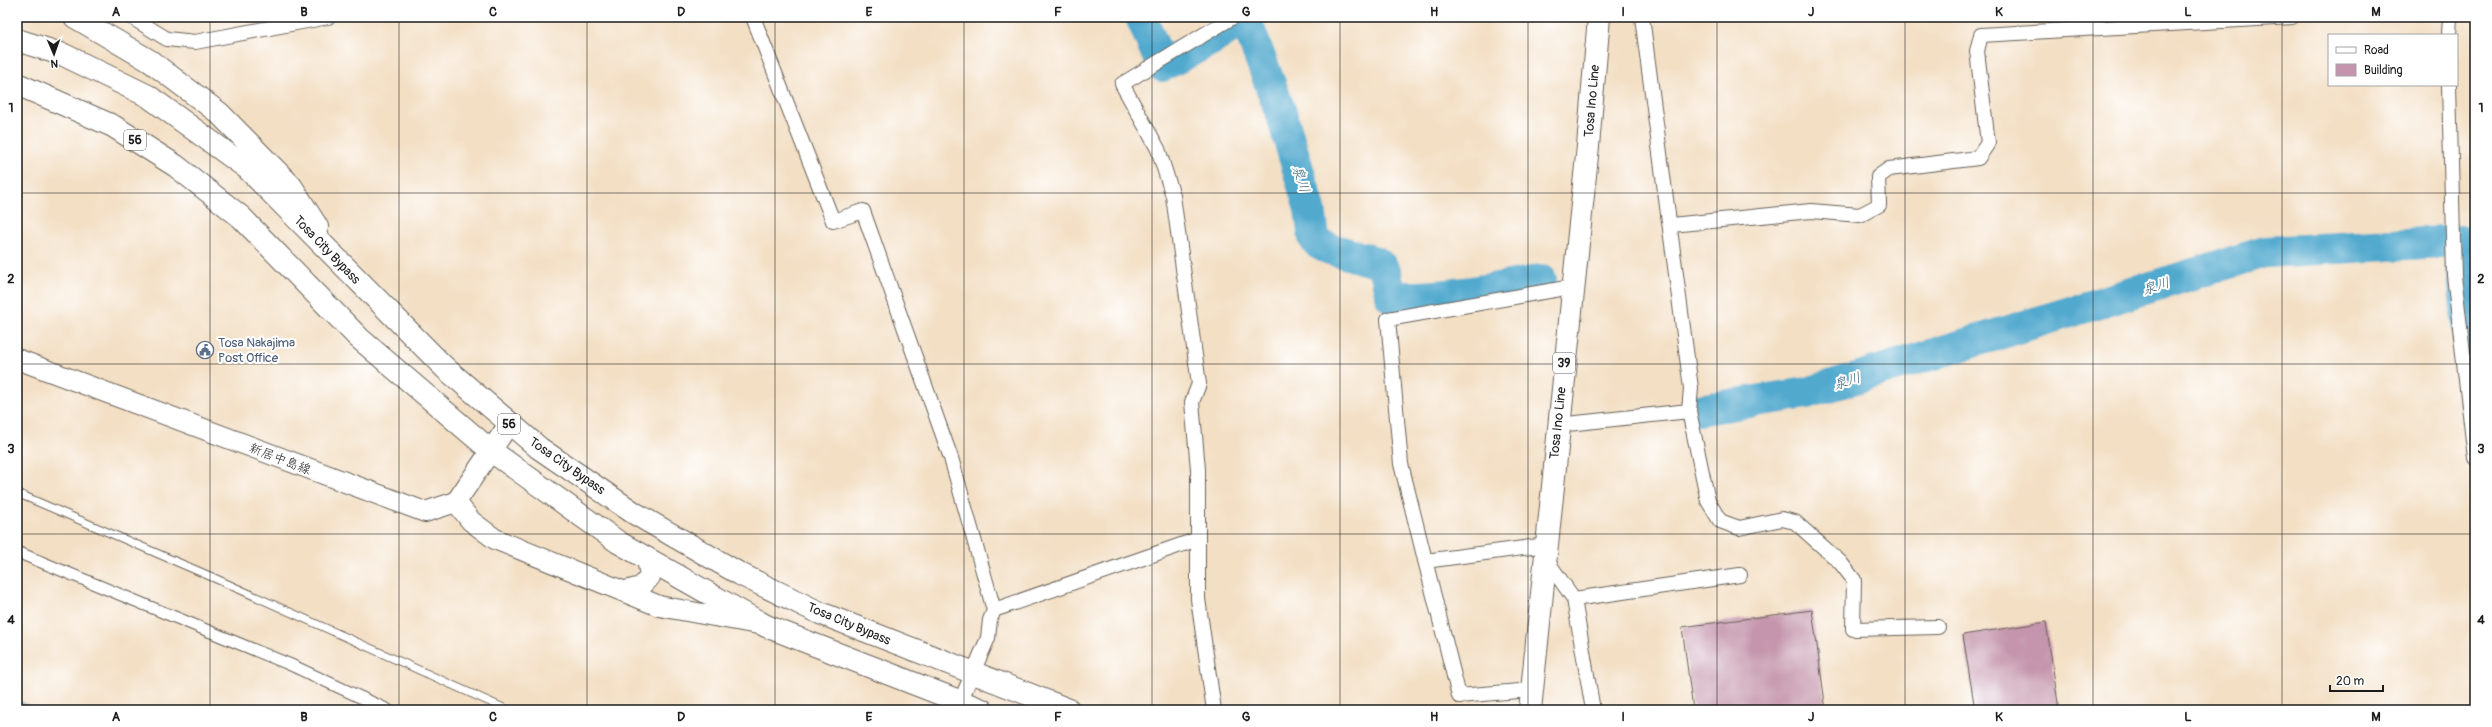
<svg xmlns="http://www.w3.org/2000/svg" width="2492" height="727" font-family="Pangolin,'Klee One',sans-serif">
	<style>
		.water { fill: #51a9ce; stroke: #366275 }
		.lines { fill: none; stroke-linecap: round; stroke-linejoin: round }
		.river { stroke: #51a9ce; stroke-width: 32 }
		.building { fill: #c495ac }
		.service-casing { stroke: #676057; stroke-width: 9 }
		.pedestrian-casing { stroke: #676057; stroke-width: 13 }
		.minor-casing { stroke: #676057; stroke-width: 16 }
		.secondary-casing { stroke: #676057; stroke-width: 22 }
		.primary-casing { stroke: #676057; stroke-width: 24 }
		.trunk-casing { stroke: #676057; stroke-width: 24 }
		.service { stroke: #fff; stroke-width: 7 }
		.pedestrian { stroke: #fff; stroke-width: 11 }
		.minor { stroke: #fff; stroke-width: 14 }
		.secondary { stroke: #fff; stroke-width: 20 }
		.primary { stroke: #fff; stroke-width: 22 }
		.trunk { stroke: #fff; stroke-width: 22 }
		.grid { fill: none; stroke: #1c1c1c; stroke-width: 1; stroke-opacity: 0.55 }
		.labels { text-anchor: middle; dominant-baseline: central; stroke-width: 4; stroke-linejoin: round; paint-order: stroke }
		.shield { fill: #fff; stroke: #606060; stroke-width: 1 }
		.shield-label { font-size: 12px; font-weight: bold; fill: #1c1c1c }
		.street-label { font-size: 13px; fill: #1c1c1c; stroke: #fff }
		.service-label { font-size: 13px; fill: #4e5e75; stroke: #fff; text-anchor: start }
		.water-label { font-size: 14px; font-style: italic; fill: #366275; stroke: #fff }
		.neatline { fill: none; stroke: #1c1c1c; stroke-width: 1.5 }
		.grid-label { font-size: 13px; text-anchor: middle; font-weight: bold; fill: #1c1c1c }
	</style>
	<rect width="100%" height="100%" fill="#fff"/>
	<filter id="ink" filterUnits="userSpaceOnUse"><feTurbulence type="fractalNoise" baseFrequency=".025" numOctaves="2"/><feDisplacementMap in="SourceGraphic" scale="8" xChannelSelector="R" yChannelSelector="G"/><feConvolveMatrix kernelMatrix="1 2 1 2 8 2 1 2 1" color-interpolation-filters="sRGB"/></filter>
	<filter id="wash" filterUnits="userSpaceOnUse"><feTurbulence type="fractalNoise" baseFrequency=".012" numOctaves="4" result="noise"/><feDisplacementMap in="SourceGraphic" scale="16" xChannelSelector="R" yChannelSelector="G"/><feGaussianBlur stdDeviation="0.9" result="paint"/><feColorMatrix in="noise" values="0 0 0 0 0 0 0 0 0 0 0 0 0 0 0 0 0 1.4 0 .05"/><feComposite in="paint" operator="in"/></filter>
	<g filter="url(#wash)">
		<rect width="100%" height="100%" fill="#f3dfc4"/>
		<path class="water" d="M17,700l21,10h-21z"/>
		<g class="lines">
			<path class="river" d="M1141,17l21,49 49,-26 34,-22 36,95 29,96 4,29 5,6 8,4 49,14 6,5 4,7 5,23c50,2 101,-8 150,-17
				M1698,410l109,-17 458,-141 195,-11 14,157"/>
		</g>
		<g id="blocks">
			<path class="building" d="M1812,610l14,100h-133l-11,-83z
				M2046,622l13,88h-84l-12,-75z"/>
		</g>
	</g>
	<g filter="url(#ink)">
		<use href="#blocks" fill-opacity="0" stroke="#676057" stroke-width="1"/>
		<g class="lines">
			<defs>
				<path id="service" d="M17,493l195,84 296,133"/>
				<path id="pedestrian" d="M17,552l274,113 97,45"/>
				<path id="minor" d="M131,17l36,22 28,3 133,-25
					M753,17l80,204 30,-10 88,247 43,152 -4,10 -2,18 -28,64
					M1642,17l49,371 -2,23 19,90 12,20 19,7 43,-9 13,3 45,40 14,18 -1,49 85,-2
					M2449,35l1,-18
					M2449,85l5,190 21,183
					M1671,225l140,-14 49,4 19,-10 -1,-28 11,-8 89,-11 10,-15 -11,-92 4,-16 311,-18
					M1558,425l131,-14
					M1198,539v-70l-6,-67 7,-18 -26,-188 -15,-47 -36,-65 111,-67
					M1545,558l29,41 19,111
					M1425,561l121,-16
					M1574,599l166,-24
					M994,610l204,-71v60l16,111
					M1532,690l-73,6 -58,-232 -13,-145 184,-32"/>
				<path id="secondary" d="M17,359l408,153 31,-10 53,-78
					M456,502l15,19 24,18 164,67 99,18
					M626,591l15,-4 9,-10 -3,-19"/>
				<path id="primary" d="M1530,710l58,-564 11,-129"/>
				<path id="trunk" d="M75,17l75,44 69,52 72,73 26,41
					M17,40l47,15 84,41 99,72 198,200 94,80 95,65 106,61 80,39 249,97
					M17,84l96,42 63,40 65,51 118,121 131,112 128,92 148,84 216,84"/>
			</defs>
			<use href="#service" class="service-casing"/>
			<use href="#pedestrian" class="pedestrian-casing"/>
			<use href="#minor" class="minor-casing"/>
			<use href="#secondary" class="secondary-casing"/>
			<use href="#primary" class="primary-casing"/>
			<use href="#trunk" class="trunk-casing"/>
			<use href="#service" class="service"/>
			<use href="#pedestrian" class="pedestrian"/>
			<use href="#minor" class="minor"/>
			<use href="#secondary" class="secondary"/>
			<use href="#primary" class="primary"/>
			<use href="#trunk" class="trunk"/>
		</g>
	</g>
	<path class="grid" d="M210,17v693M399,17v693M587,17v693M775,17v693M964,17v693M1152,17v693M1340,17v693M1528,17v693M1717,17v693M1905,17v693M2093,17v693M2282,17v693M17,193h2458M17,364h2458M17,534h2458"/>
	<defs>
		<symbol id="civic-ring" viewBox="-11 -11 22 22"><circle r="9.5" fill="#fff" stroke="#5c6f8a" stroke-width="1.5"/><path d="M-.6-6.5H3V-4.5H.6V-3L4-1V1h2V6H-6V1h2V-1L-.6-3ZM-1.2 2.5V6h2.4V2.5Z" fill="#5c6f8a"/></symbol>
	</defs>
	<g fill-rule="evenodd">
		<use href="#civic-ring" x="195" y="340" width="20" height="20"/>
	</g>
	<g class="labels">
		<g class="shield">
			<rect x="124" y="130" width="22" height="20" rx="3"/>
			<rect x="1553" y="353" width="22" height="20" rx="3"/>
			<rect x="498" y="414" width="22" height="20" rx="3"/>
		</g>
		<g class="shield-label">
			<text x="135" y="140">56</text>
			<text x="1564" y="363">39</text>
			<text x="509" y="424">56</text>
		</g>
		<g class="street-label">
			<text transform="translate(1592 101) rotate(-85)">Tosa Ino Line</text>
			<text transform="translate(327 250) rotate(46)">Tosa City Bypass</text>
			<text transform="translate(1558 423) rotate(-84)">Tosa Ino Line</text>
			<text transform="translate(280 459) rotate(21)">新居中島線</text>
			<text transform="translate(567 466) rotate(35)">Tosa City Bypass</text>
			<text transform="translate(849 624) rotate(23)">Tosa City Bypass</text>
		</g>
		<g class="service-label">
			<text x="218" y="343">Tosa Nakajima<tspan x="218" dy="15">Post Office</tspan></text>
		</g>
		<g class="water-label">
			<text transform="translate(1301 179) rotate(73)">泉川</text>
			<text transform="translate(2156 286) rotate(-17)">泉川</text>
			<text transform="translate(1847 381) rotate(-17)">泉川</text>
		</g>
	</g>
	<rect width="2492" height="727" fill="none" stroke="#fff" stroke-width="44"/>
	<rect x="2328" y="34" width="130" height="52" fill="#ffffff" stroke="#a4a4a4"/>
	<rect x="2336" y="47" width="20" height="6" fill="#ffffff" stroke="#a4a4a4"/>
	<text x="2364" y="54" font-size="12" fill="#1c1c1c">Road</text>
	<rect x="2336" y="64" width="20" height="12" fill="#c495ac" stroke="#a4a4a4"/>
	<text x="2364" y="74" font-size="12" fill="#1c1c1c">Building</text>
	<g transform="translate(54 54) rotate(178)" stroke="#ffffff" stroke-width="3" paint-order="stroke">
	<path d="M0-3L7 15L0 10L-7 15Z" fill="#1c1c1c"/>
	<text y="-6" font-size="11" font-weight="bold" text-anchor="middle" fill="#1c1c1c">N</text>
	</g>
	<path d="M2330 685v6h53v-6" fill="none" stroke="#1c1c1c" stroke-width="2"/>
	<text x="2336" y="685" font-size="12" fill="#1c1c1c" stroke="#ffffff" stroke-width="3" paint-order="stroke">20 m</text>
	<rect x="22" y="22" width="2448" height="683" class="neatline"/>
	<g class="grid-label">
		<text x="116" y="16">A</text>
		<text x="304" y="16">B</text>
		<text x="493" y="16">C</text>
		<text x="681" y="16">D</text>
		<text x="869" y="16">E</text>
		<text x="1058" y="16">F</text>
		<text x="1246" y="16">G</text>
		<text x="1434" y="16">H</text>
		<text x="1623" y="16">I</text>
		<text x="1811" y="16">J</text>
		<text x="1999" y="16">K</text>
		<text x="2188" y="16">L</text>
		<text x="2376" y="16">M</text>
		<text x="11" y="112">1</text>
		<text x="2481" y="112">1</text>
		<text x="11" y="283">2</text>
		<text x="2481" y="283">2</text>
		<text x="11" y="453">3</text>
		<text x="2481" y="453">3</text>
		<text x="11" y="624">4</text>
		<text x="2481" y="624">4</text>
		<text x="116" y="721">A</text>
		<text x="304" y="721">B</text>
		<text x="493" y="721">C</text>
		<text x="681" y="721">D</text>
		<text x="869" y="721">E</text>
		<text x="1058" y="721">F</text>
		<text x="1246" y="721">G</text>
		<text x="1434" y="721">H</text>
		<text x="1623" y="721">I</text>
		<text x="1811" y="721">J</text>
		<text x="1999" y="721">K</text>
		<text x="2188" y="721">L</text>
		<text x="2376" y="721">M</text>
	</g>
</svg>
